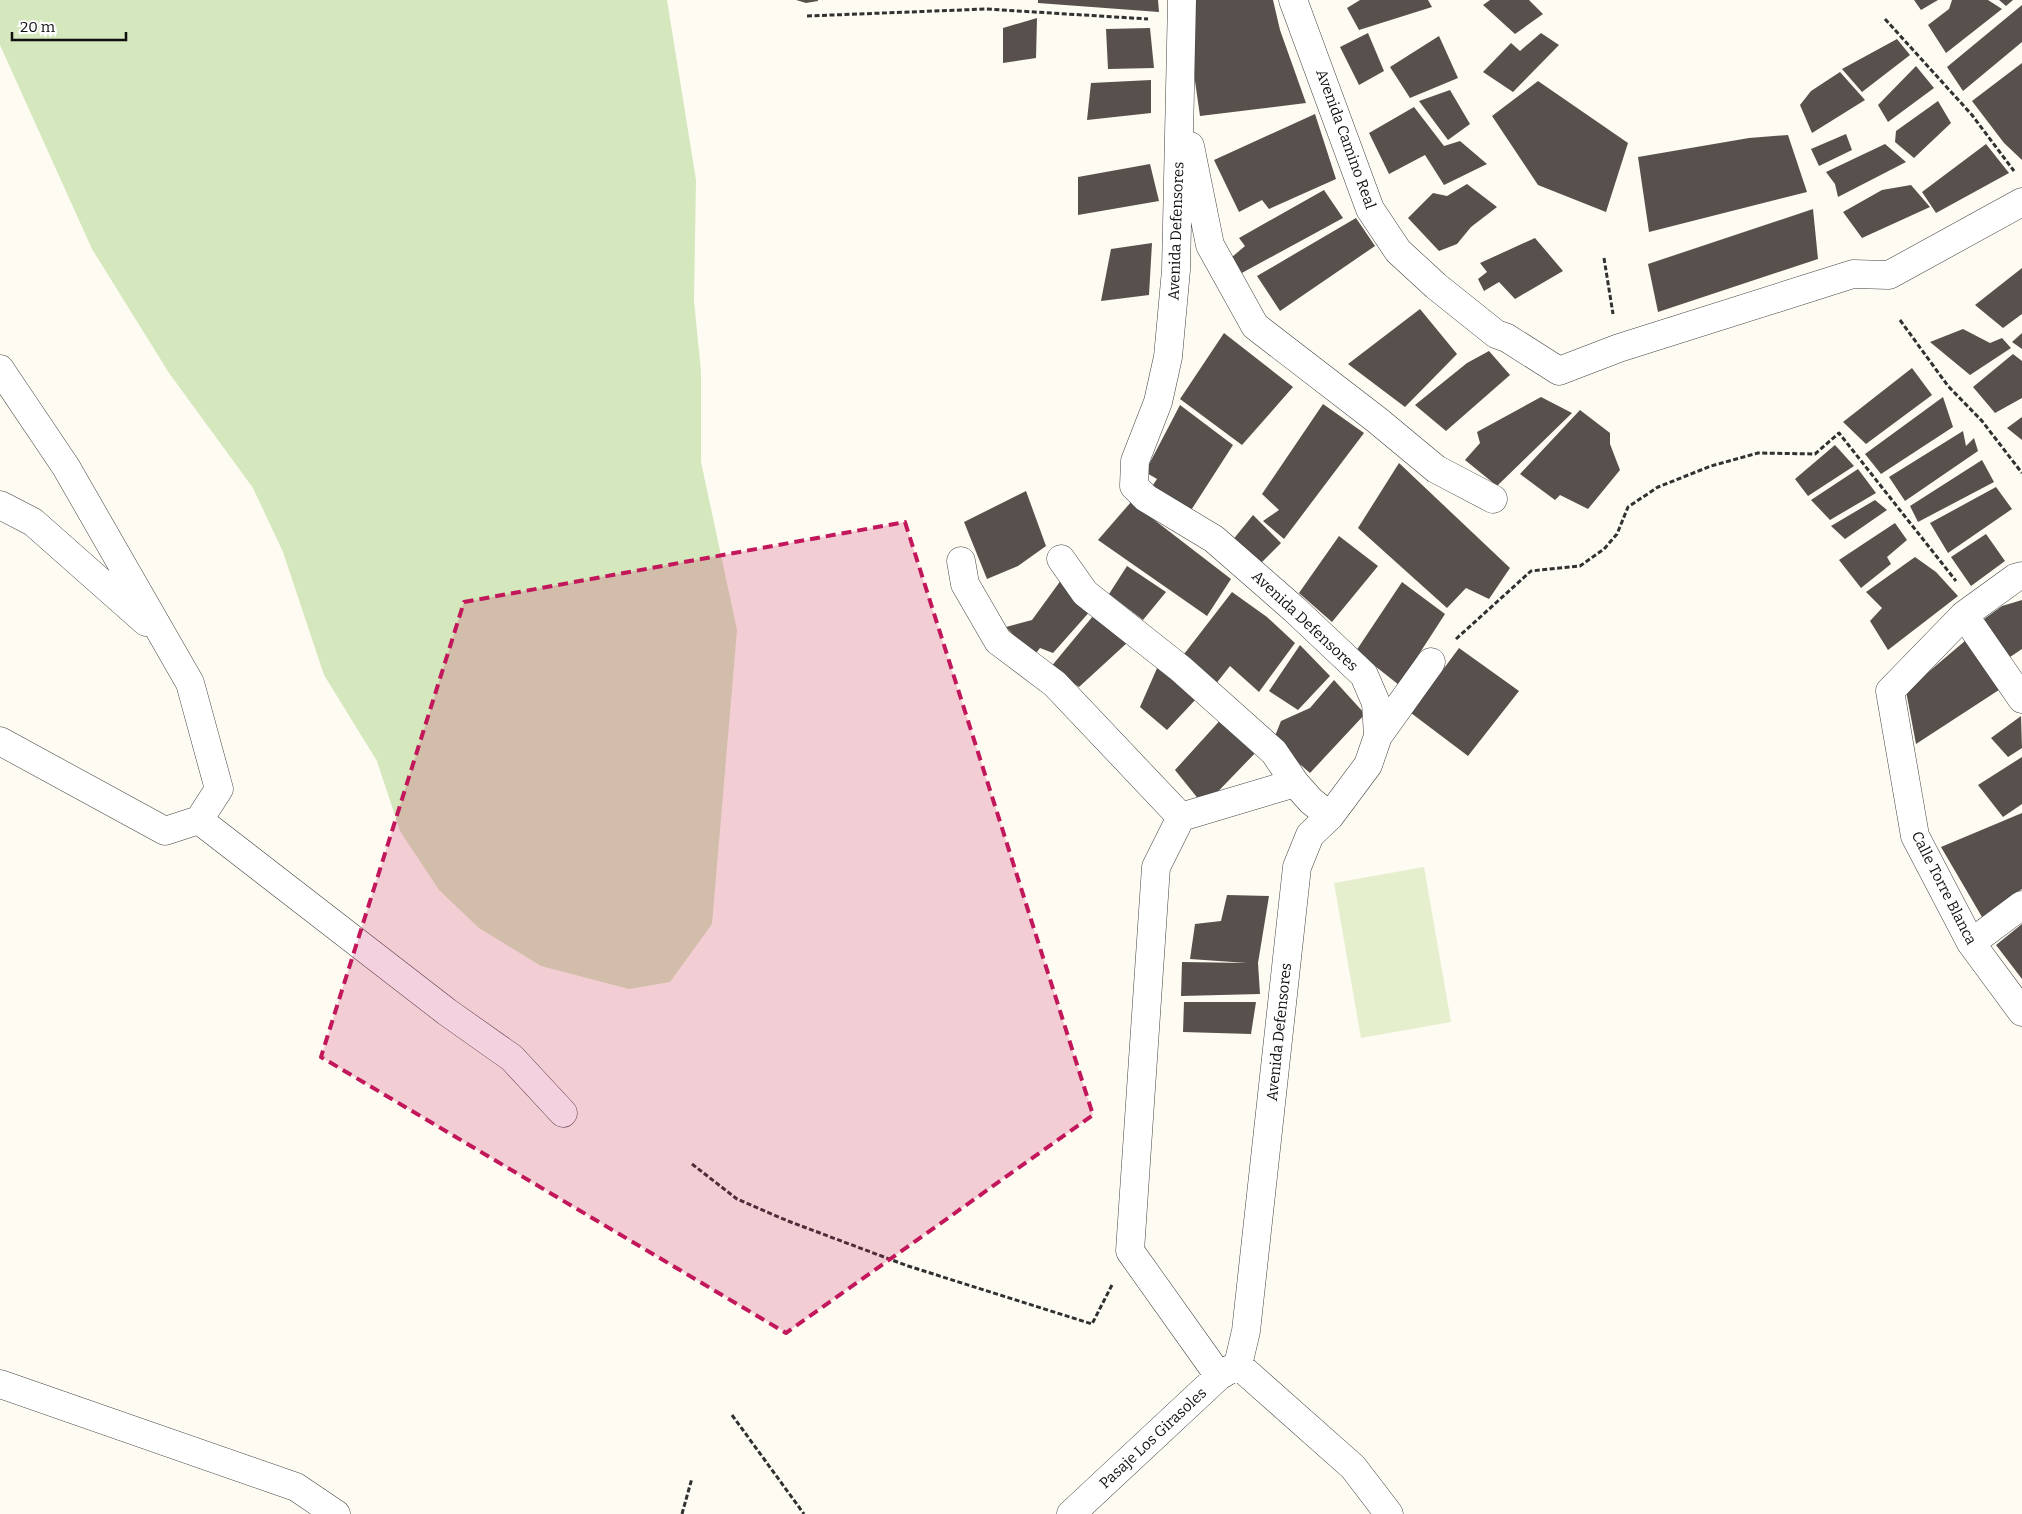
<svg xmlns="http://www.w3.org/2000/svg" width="2022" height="1514" font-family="Bitter,serif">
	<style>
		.green { fill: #d5e7bd }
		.pitch { fill: #e5efce }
		.building { fill: #57504c }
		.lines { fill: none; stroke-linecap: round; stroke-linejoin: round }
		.minor-casing { stroke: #424242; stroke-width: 29 }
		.path { stroke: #313131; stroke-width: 3; stroke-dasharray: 5 2.5; stroke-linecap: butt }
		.minor { stroke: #fff; stroke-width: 28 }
		.marked { fill: #c2185b; fill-opacity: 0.2; stroke: #c2185b; stroke-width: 4; stroke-dasharray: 10 6; stroke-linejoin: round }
		.labels { text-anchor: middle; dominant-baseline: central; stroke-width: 5; stroke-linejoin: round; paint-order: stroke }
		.street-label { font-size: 15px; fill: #0f0f0f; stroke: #fff }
	</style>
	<rect width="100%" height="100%" fill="#fefbf2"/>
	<path class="green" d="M0,0h667l29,180 -2,121 7,70v91l36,168 -25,294 -42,58 -41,7 -88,-23 -62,-38 -40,-38 -39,-59 -23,-70 -53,-86 -41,-123 -30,-64 -84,-115 -77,-124 -92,-204z"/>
	<path class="pitch" d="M1424,867l27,155 -90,16 -27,-155z"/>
	<path class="building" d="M796,0h22v1l-12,2z
		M1038,0h120l1,12 -121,-9z
		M1196,0h77l7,30 26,73 -106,13 -10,-70z
		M1360,0h68l4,7 -73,23 -12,-22z
		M1490,0h39l14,14 -28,20 -32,-29z
		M1914,0h24l-17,10z
		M1952,0h36l14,9 -56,44 -18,-28 21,-16z
		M1999,0h14l-7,6z
		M2022,5v37l-59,49 -16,-24z
		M1037,18l-1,40 -33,5v-35z
		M1150,28l4,40 -46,1 -2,-40z
		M1368,33l16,38 -25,14 -19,-38z
		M1541,33l18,12 -46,47 -30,-20 28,-29 9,8z
		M1439,36l19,42 -48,20 -20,-31z
		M1897,39l13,16 -48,37 -20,-23z
		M2022,63v97l-18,-17 -32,-42z
		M1916,66l18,22 -46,34 -10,-17z
		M1840,72l25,28 -53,33 -12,-28 11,-14z
		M1151,80v33l-64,7 4,-37z
		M1538,81l90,62 -22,69 -68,-27 -46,-69z
		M1450,90l20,34 -22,16 -29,-39z
		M1938,101l13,22 -37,35 -19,-16 1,-11z
		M1414,107l30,39 16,-5 27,23 -43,21 -19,-30 -36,19 -20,-41z
		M1315,114l21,65 -67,30 -7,-9 -23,12 -25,-52z
		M1846,134l6,16 -33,16 -8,-17z
		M1788,135l19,57 -158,40 -11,-75 111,-19z
		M1885,144l21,18 -68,35 -3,-13 -9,-12z
		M1986,144l23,29 -73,40 -14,-21z
		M1150,164l9,37 -81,14v-38z
		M1467,184l30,23 -26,20 -14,17 -18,7 -31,-33 25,-25 14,3z
		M1911,185l19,22 -68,31 -19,-26 39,-22z
		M1324,190l19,28 -103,56 -8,-17 13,-11 -6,-8z
		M1813,209l5,50 -160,53 -10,-48z
		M1356,218l19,28 -95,65 -23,-35z
		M1535,238l28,33 -48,28 -16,-17 -15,9 -6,-12 9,-7 -7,-9z
		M1152,243l-3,52 -48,6 10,-52z
		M2022,268v46l-19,14 -28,-23z
		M1420,309l37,45 -52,53 -57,-43z
		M1963,329l27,14 12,-5 9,10 -41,27 -40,-33z
		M1224,333l69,54 -51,58 -62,-46z
		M2022,333v16l-10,-7z
		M1489,351l21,24 -64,56 -31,-26 52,-42z
		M2013,354l9,7v37l-27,15 -22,-26z
		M1912,368l20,27 -66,49 -23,-22z
		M1541,397l31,16 -75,73 -32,-26 15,-17 -3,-11z
		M1943,397l10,30 -72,47 -16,-20z
		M1323,404l41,29 -80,106 -21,-18 16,-11 -17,-16z
		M1180,405l53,40 -45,70 -39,-24 8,-12 -12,-7z
		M1580,410l30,23v11l10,26 -32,39 -28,-14 -5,5 -35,-26z
		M2022,417v23l-15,-12z
		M1963,431l3,15 8,-8 4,13 -73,50 -16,-24z
		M1835,445l19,21 -46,30 -13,-17z
		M1982,460l12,22 -76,40 -8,-16z
		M1399,463l111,105 -21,31 -23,-11 -19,20 -89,-80z
		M1858,469l18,24 -46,27 -19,-20z
		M1996,487l16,22 -64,44 -18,-30z
		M1026,491l20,55 -28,20 -31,13 -23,-57z
		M1875,500l12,10 -42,29 -14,-13z
		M1131,502l100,77 -24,37 -109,-76z
		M1253,515l28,28 -23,23 -26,-25z
		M1895,523l12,17 -20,17 4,7 -30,24 -22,-28z
		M1986,534l19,27 -34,25 -20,-29z
		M1339,536l39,30 -46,56 -33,-29z
		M1915,557l21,15 22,24 -70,54 -18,-29 12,-13 -16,-16z
		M1127,566l39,26 -23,28 -34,-26z
		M1064,576l28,33 -39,44 -13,-5 -7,9 -27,-30 26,-7z
		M1402,582l43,32 -46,71 -43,-34z
		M1232,592l35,25 28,26 -36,49 -29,-26 -19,24 -30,-32z
		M2022,600v49l-12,8 -30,-35 22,-16z
		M1093,616l35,26 -49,45 -29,-19z
		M1972,635l33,51 -89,58 -10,-53z
		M1300,645l30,31 -32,34 -29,-19z
		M1459,648l60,43 -51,65 -57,-43z
		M1158,666l39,32 -30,32 -27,-23z
		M1334,680l31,34 -55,59 -37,-32 8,-20 29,-13z
		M1224,716l36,32 -56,58 -29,-36z
		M2021,716l1,32 -14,9 -17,-19z
		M2022,757v47l-19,13 -25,-32z
		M2022,813v76l-40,28 -41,-70z
		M1227,895l42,1 -11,67 2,31 -79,2 1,-34 65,1 -57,-4 5,-35 26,-3z
		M2022,924v55l-26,-34z
		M1184,1002h72l-5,32 -68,-2z"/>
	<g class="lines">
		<defs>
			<path id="minor" d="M1182,0l-6,270 -8,87 -10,45 -23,59 -1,25 12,12 68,41 80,70 70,66 12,28 2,33 -10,29 -38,51 -20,19 -13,32 -51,464 -8,34
				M1293,0l77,209 28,42 38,35 60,48 11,4 52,33 60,-23 234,-74 36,1 133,-73
				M1190,146l20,99 45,81 122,94 59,49 57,30
				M0,369l66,98 124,216 29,106 -20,31 -34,11 -165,-90
				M0,505l33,17 113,100
				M1061,559l24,34 96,76 93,83 21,31
				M961,561l4,23 33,57 57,43 126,133
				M2022,576l-7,2 -51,37 -74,76 25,145 56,107 51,69
				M1964,615l58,84
				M1378,736l53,-74
				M199,820l248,192 65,46 51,55
				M1971,943l51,-38
				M1238,1365l115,102 36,47
				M1219,1376l-89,-125 26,-384 25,-50 114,-34 16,18 19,15
				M0,1384l296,103 40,27
				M1071,1514l148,-138 15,-9"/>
		</defs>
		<use href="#minor" class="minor-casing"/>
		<path class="path" d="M807,16l179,-7 162,10
			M1885,19l87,96 42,56
			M1604,258l9,56
			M1900,320l48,66 34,35 40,52
			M1456,639l75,-68 49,-5 24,-17 13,-15 11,-27 30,-20 53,-21 47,-13 57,1 24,-21 117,148
			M692,1164l45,35 51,22 120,45 184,58 21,-41
			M732,1415l72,99
			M682,1514l10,-36"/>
		<use href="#minor" class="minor"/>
	</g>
	<path class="marked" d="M905,522l188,593 -307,218 -465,-276 143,-455z"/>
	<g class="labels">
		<g class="street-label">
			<text transform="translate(1346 139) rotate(70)">Avenida Camino Real</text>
			<text transform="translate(1176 231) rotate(-88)">Avenida Defensores</text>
			<text transform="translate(1305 621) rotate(43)">Avenida Defensores</text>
			<text transform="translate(1944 888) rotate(63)">Calle Torre Blanca</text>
			<text transform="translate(1279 1032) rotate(-84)">Avenida Defensores</text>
			<text transform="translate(1153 1438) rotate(-43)">Pasaje Los Girasoles</text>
		</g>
	</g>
	<path d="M12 32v8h114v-8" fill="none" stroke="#0f0f0f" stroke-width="2.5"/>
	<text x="20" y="32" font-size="15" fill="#0f0f0f" stroke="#ffffff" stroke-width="4" paint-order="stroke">20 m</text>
</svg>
